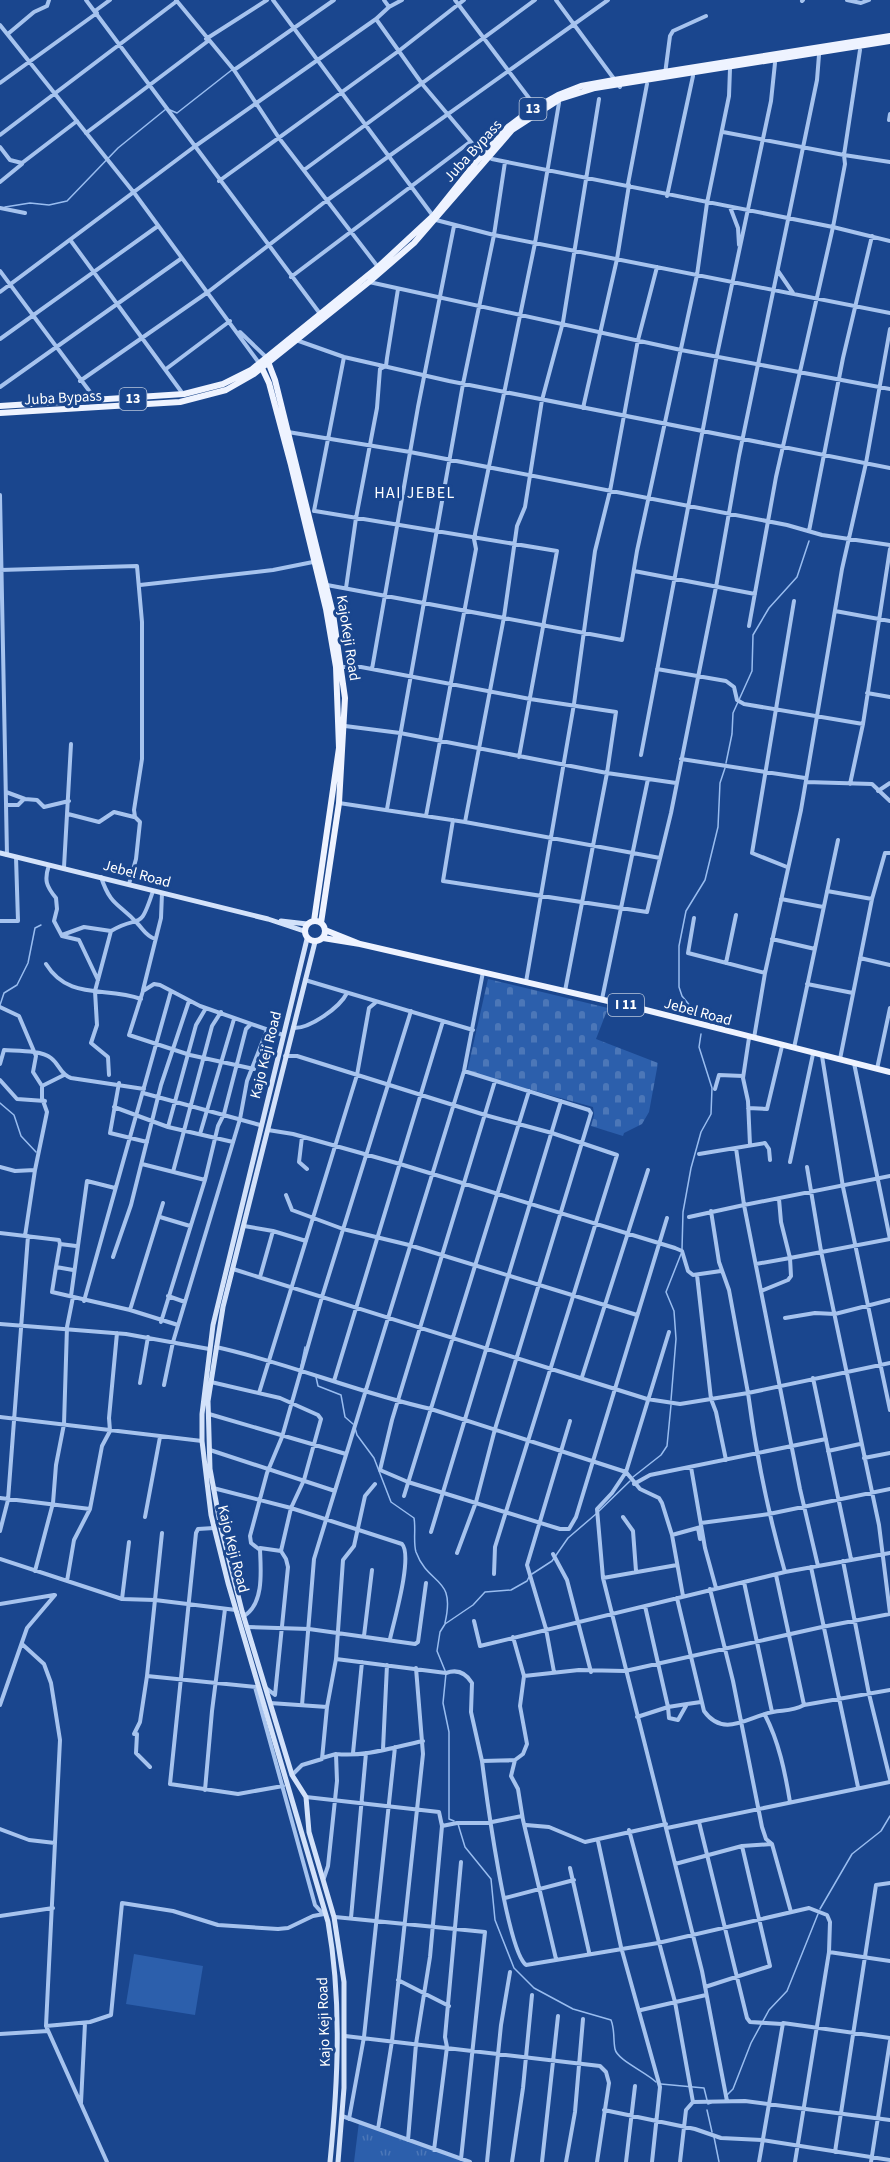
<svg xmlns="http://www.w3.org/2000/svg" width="890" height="2162" font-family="'Source Sans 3',sans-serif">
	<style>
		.cemetery { fill: url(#cemetery-stones) }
		.park { fill: url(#park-tufts) }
		.pitch { fill: #2c5fac }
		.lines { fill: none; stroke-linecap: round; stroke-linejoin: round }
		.stream { stroke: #99bdf0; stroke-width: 1.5 }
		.minor { stroke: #a6c3ee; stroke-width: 4 }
		.secondary { stroke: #d3e2fa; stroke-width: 5 }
		.primary { stroke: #eef3ff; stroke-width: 6 }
		.labels { text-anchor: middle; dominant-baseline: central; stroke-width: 6; stroke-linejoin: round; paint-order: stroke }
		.shield { fill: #1a468e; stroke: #bac8dd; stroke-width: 1.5 }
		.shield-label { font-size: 14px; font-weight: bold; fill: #fff }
		.street-label { font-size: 15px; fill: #fff; stroke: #1a468e }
		.neighbourhood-label { font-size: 16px; letter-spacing: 1.5px; fill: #fff; stroke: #1a468e }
	</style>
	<defs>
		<pattern id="cemetery-stones" width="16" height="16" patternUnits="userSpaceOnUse" patternTransform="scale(1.5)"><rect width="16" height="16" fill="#2c5fac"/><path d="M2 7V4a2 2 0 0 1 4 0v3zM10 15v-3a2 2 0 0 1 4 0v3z" fill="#4c77b8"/></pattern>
		<pattern id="park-tufts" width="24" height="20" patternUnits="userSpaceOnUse" patternTransform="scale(1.5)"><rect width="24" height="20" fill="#2c5fac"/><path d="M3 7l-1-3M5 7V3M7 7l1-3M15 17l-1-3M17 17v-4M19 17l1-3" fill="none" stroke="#4c77b8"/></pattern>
	</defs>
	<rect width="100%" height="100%" fill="#1a468e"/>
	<path class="cemetery" d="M488,979l120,29 -12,31 62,24 -9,49 -7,12 -18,9 -1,3 -32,-10 3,-11 -1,-8 -126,-35z"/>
	<path class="park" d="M359,2122l110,40h-115z"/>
	<path class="pitch" d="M134,1954l69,12 -8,49 -69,-11z"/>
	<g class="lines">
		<path class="stream" d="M170,110l7,3 56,-44
			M5,207l25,-4 19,2 18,-4 51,-53 48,-39
			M726,763l6,-29 1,-21 19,-42 1,-36 16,-27 28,-31 12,-36
			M0,1005l4,-12 13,-8 11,-22 7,-35 6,-3
			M700,1018l-18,-22 -3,-9v-41l7,-35 19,-31 13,-53 2,-44 5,-15
			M0,1103l14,12 7,21 15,16
			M682,1249l1,-37 8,-44 10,-36 10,-18 1,-26 -13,-41 2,-13
			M301,1366l4,-19
			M316,1377l2,9 23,9 4,22 8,7
			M671,1400l5,-61 -2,-28 -8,-19 15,-38
			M355,1428l2,7 17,23 17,44 23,16c2,10 -1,25 2,34 13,35 40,23 29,71
			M633,1477l28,-22 6,-9 4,-41
			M599,1511l31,-30
			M532,1574l20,-13 16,-23 28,-24
			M454,1821l-5,-2v-87l-6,-29 3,-30 -9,-22 3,-19 5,-8 28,-19 12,-13 26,-2 16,-9 2,-4
			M458,1824l7,23 26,32 4,41 19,48 20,20 39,21 38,11c4,10 2,19 4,29 2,11 31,23 41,33
			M820,1909l32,-55 29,-23 9,-15
			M661,2084l43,4 4,16 3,-1
			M727,2095l6,-6 18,-46 18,-33 18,-19 31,-77
			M707,2110l5,22
			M714,2137l5,25"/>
		<path class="minor" d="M86,0l235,315
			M176,0l58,70 45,68 99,129
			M273,0l163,220 58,15 396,78
			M455,0l77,102
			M556,0l64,87
			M847,0l14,3 8,-3
			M802,1l1,-1
			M389,7l13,-7
			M95,11l15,-11
			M376,19l47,66 59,70
			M0,25l135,169 124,169
			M9,33l25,-21 13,-6 2,-6
			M206,39l61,-39
			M860,50l-16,105 46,7
			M234,70l100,-70
			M665,74l5,-38 3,-5 33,-15
			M0,83l97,-70
			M889,120l1,-6
			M86,133l122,-92
			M0,135l177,-134
			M0,147l10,13 12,3 55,-42
			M492,159l341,68 12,-63 -1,-9 -121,-23
			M304,170l231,-170
			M219,181l181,-131 64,-50
			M0,182l22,-18
			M628,184l19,-100
			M667,196l26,-120
			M730,207l8,21 1,17
			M0,208l25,5
			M71,241l112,153
			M0,271l96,129
			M778,271l15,22
			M291,277l179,-135
			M369,282l312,68 209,39
			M0,292l194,-145 182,-128 13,-12 -5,-7
			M240,332l26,25
			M0,339l158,-113
			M296,340l48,17 105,24 441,87
			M166,369l64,-48
			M80,381l128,-89 118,-91 282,-201
			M0,387l182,-129
			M583,408l34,-149 12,-74
			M288,432l122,20 377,73 35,10 68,10
			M0,495l7,360
			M314,511l30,-154
			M315,511l242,40 -38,206
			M809,531l34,-173 29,-122
			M0,570l137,-4 5,56v137l-8,51 1,7 5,5 -4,37 -7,25
			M634,571l121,23
			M140,585l133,-15 40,-8
			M327,585l295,55 15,-89 60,-276 10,-72 22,-107 1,-27
			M346,588l10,-70 21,-110 3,-39 6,-3 1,-8 11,-69
			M835,611l55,10
			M749,626l27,-149 57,-250 57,14
			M342,667h19l169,32 86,13 -9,61 -42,218
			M372,669l46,-262 36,-181
			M657,669l69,12 8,6 3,13 7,4 119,20
			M867,693l23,4
			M345,726l55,7 207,40 69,10
			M641,755l76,-400 54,-254 4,-38
			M681,759l124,19
			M806,782l66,2 18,17
			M850,784l13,-60 27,-175
			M878,791l12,-8
			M6,792l19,7 12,1 7,7 25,-6
			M339,803l126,19 195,36
			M6,805h12l6,-6
			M387,809l76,-425 31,-149 11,-73
			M68,814l31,8 15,-10 20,5
			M426,816l50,-267 -2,-10 61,-296 24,-140
			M453,820l-10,61 204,31 24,-99 45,-226 23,-131 78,-376 2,-25
			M465,822l39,-205 13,-91 8,-19 17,-107 21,-78 36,-223
			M49,865c-5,15 -3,21 7,33l1,11 -3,12 8,15 17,4 19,40
			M64,867l7,-123
			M787,867l-35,-14 42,-252
			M101,877c10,30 18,26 36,46 7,7 8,12 18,16
			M827,891l45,8
			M781,899l42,8
			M694,918l-6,35 77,20
			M0,921h18l-2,-64
			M62,935l22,-8 27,4
			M772,939l43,10
			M860,958l30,7
			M726,963l10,-48
			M46,964c23,37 59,22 95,35
			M305,980l168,50
			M526,982l48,-278 21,-153 15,-60 28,-151 19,-73
			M807,984l46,9
			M143,990l18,-72 1,-25
			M602,999l46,-220
			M0,1007l19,9 17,40 -3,16 9,14
			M293,1028c17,1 47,-21 54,-35
			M749,1038l-6,40 5,23 2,44
			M754,1038l11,-65 36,-163 41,-241 24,-106 24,-134
			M794,1048l44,-208
			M285,1056h12l188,59 67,18 65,22 -122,392 -1,27
			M822,1056l21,131 47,223
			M840,1059l32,-160 13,-46h5
			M854,1063l36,176
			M0,1064l4,-14c13,1 37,0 47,8 9,7 9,16 20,20l73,11
			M254,1069l-64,-14 -61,-20 14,-44 11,-7 6,1 40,21 83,29
			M877,1069l13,-61
			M109,1075l-1,-18 -17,-14 6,-18 -2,-34 16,-60c30,-18 28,3 42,-40
			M0,1080l17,19 28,2
			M495,1081l-103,339 -12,50 28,12 152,47h9l7,-12 91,-299
			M119,1083l-9,50 37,9
			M715,1089l4,-14 24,1
			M143,1093l117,32
			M114,1107l54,20 65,15
			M748,1108l19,1 15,-63
			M168,1127l28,-102 10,-17
			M268,1130l25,4 107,30 275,84 7,3 6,20 5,4 28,-4
			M200,1134l34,-115
			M302,1137l-3,25 8,7
			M699,1154l66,-11 4,6 1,11
			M790,1162l23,-108
			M142,1164l63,16
			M0,1167l15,4 20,-1 -10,66
			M807,1167l14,84 58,274 11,88
			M35,1170l12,-58 -5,-14v-12l22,-11
			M173,1172l39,-146 9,-14
			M286,1195l6,15 51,19 66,16 228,70
			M779,1199l2,23 9,36 100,-19
			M711,1211l8,51 10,28 19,103 142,-30
			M160,1217l30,9
			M689,1217l55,-12 -8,-57
			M244,1226l29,5 33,10
			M0,1233l59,7 1,4 16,2
			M60,1244l-4,23 17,3
			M113,1257l18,-52 30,-120 28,-84
			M756,1264l34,-6 1,18 -3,4 -27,11
			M56,1267l-4,25 78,18 48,15
			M233,1269l414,130 33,5 68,-11c8,61 20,120 37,179
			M697,1275l14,124 5,13 10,48
			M260,1277l13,-46
			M71,1296l16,-115 28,7
			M168,1296l17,6
			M84,1301l87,-310
			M130,1310l33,-107
			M785,1318l30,-5 20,1 55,-14
			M161,1322l44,-142 13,-54 6,-12 22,-85 4,-4
			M0,1324l126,10 83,15
			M669,1332l-43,140 -14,21 -15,16 6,69 99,393 25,130
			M216,1347c73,16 142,46 215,62l195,63 14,17 19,9 3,5 10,32 11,61
			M582,1377l66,-207
			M813,1378l38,181
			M334,1381l109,-360
			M211,1382l69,16 38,17 3,4 -17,61 -13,28 -10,43 5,8 2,8 -13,128 -9,-7
			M140,1383l8,-46
			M164,1385l9,-43 67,-223 7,-38 20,-51
			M259,1393l98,-318 12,-67 6,-5
			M209,1414l137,40
			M0,1417l202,24
			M210,1450l125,41
			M828,1451l32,-7
			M864,1458l26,-5
			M691,1467l14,81 11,40
			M634,1484l16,-9 176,-36
			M213,1488l78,20 111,36c11,12 -8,77 -12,95
			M404,1496l125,-405
			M0,1498l90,11
			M145,1517l15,-80
			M623,1517l10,14 3,40
			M701,1523l68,-9 121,-25
			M214,1528l-16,1 -2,4 -26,251 68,10 45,-8
			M698,1528l2,11
			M0,1531l8,-31 20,-264
			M431,1532l130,-431
			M672,1535l29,-8
			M260,1548l21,3
			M457,1553l19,-51 19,-73 96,-316 -2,-3 -125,-39
			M553,1554l14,26 24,92
			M0,1559l122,40 33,1 81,10
			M843,1561l26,133 21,85
			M818,1566l-18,-77 -56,-284 146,-29
			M811,1567l47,220
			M35,1571l18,-68 3,-38 8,-41 3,-97 6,-30
			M776,1575l28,130
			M603,1578l74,-13
			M67,1581l7,-41 16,-31 12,-63 8,-15 -1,-13 8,-85
			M744,1582l28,130
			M710,1589l23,92 29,146 4,12 6,5 19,68
			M677,1598l27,113c20,28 45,5 69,1 12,-2 20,-1 31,-7l86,-15
			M122,1599l7,-57
			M0,1604l54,-9
			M645,1606l23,101 19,-3
			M244,1616c20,-12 17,-45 16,-66l-9,-7 -1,-7 17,-63 15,-36 40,-140 89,-286
			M474,1621l6,25 305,-74 105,-19
			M248,1627l61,2 106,15 3,-2 8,-59
			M364,1636l8,-66
			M513,1637l11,39 -4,30 7,38 -4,10 -8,6 -4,16 7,13 5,31 33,139
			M22,1644l22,20 7,19 9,57 -14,286 61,136
			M336,1659l7,-99 11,-14 11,-50 10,-12
			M554,1672l-8,-43 -19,-64 43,-144
			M147,1676l110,11
			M524,1676l55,-6 46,1 197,-44 68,-13
			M255,1687l60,218 8,9
			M270,1703l57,4 9,-48 110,14c11,-4 20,0 26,10l-1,29 11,49 33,-1
			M0,1705l27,-77 28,-33
			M302,1705l12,-146 150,-488 19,-99
			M765,1715c14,27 20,57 25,87
			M637,1717l31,-10 1,11 9,2 9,-16 14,-2
			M383,1749l4,-84
			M353,1753l9,-91
			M322,1758l14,-4
			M482,1761c4,32 25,190 44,204l132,-22 151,-35 18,7 3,7 -1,30 -34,210
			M150,1767l-14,-14 1,-19h-3l6,-12 7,-46 15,-143
			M292,1775l10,-10 20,-6 5,-52
			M205,1790l7,-79 13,-102
			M306,1797l133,15 3,14 -12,131 -14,87 -8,96
			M699,1822l48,196 3,4 32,2
			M526,1825l23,2 36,15 81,-18
			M442,1826l15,-3h30l35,-7
			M667,1828l223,-46
			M0,1829l29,11 26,3
			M629,1830l46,172 18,100
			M598,1841l23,106 39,140 -8,75
			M675,1864l67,-18 30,-2
			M570,1868l19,84
			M324,1878l4,-12 9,-85 -1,-27c30,3 58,-7 87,-13
			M505,1898l69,-18
			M0,1916l53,-8
			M335,1917l150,15 -24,227
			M351,1918l15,-165
			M829,1952l61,9
			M398,1980l51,26
			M705,1987l65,-21 -28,-120
			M641,2010l65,-15
			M46,2026l44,-4 21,-7 11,-112 51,8 45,14 60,4 10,-1 25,-12 11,-2
			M0,2034l48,-3
			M345,2036l255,30 6,6 3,11 -12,79
			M81,2103l4,-80
			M604,2110l91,19 26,9 41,2 128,20
			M342,2116l128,46
			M349,2119l15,-82 31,-290
			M378,2129l14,-88 31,-287 -7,-86
			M434,2150l13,-103 -2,-10 16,-175
			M835,2152l41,-267 14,-2
			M487,2162l14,-137 9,-53
			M512,2162l11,-74 9,-93
			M542,2162l16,-146
			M566,2162l9,-50 8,-93
			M626,2162l9,-76
			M680,2162l6,-52 7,-8 52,-1 145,19
			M759,2162l24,-139 107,15
			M871,2162l19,-121"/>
		<path class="secondary" d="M0,853l268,66 36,12
			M281,921l26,3
			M307,939l-94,386 -11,89v27l9,74 17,68 100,339c14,80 10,159 2,240
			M315,942l-92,365 -15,94 2,68 11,59 21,83 50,164 14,22 3,35 25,85 10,65v106l-6,74"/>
		<path class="primary" d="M267,359l8,21 58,234 12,84 -6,105 -18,120
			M261,366l8,17 22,82 35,144 10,58 3,81 -25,173
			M0,406l184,-12 39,-10 28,-14 127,-103 55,-51 44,-55 31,-34 20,-15 30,-17 23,-9 33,-6 276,-44
			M0,413l180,-11 46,-12 28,-16 115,-92 45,-39 98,-113 48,-31 35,-11 295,-47
			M305 931a10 10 0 1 1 20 0a10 10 0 1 1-20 0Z
			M323,938l37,6 -35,-14
			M360,944l274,63 256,65"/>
	</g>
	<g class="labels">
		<g class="shield">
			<rect x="519.5" y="98" width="27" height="22" rx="4.5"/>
			<rect x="119.5" y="388" width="27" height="22" rx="4.5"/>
			<rect x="608" y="994" width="36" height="22" rx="4.5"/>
		</g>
		<g class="shield-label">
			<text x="533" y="109">13</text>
			<text x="133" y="399">13</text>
			<text x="626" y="1005">I 11</text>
		</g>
		<g class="street-label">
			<text transform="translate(473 151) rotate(-48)">Juba Bypass</text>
			<text transform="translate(63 398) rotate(-3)">Juba Bypass</text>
			<text transform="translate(348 638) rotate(81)">KajoKeji Road</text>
			<text transform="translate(137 874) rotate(15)">Jebel Road</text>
			<text transform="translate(698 1012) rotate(15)">Jebel Road</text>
			<text transform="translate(266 1055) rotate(-76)">Kajo Keji Road</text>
			<text transform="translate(233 1549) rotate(76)">Kajo Keji Road</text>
			<text transform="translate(324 2022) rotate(-92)">Kajo Keji Road</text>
		</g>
		<g class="neighbourhood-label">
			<text x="415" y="493">HAI JEBEL</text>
		</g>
	</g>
</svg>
